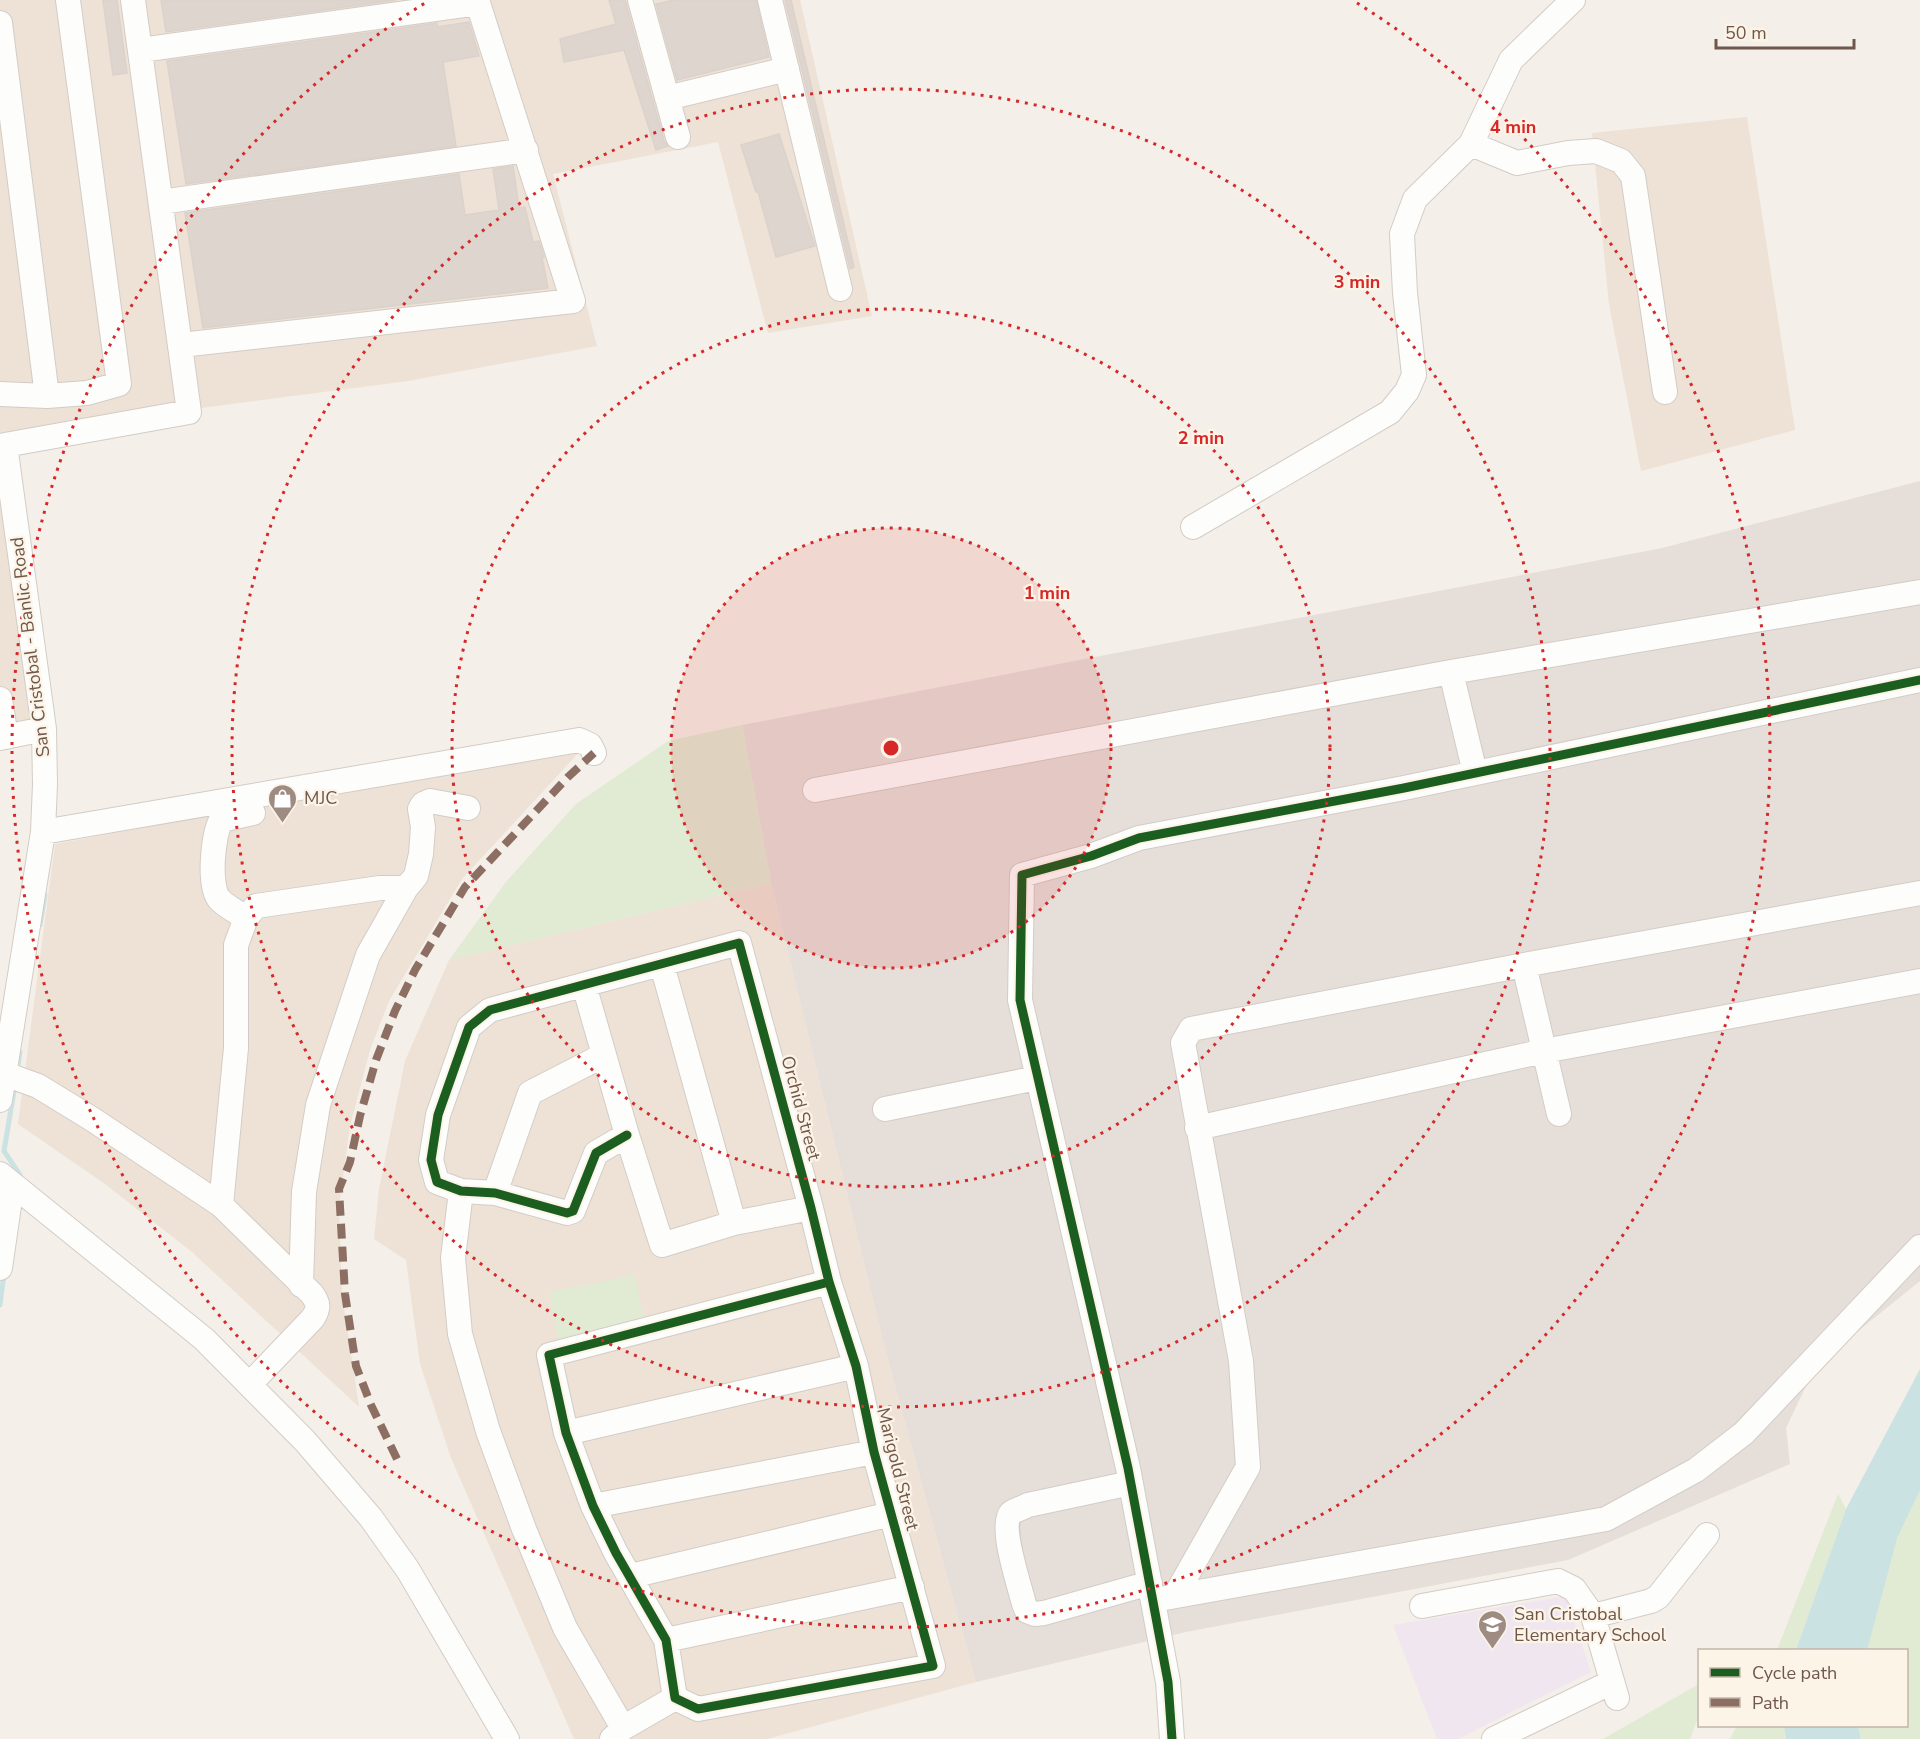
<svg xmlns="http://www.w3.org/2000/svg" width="1920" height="1739" font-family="'Nunito Sans',sans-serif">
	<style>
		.residential { fill: #ede2d5 }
		.industrial { fill: #e6dfd9 }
		.education { fill: #f0e6f0 }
		.green { fill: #e1ead3 }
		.water { fill: #cbe2e3 }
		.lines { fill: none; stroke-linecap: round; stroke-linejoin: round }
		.stream { stroke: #cbe2e3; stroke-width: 5 }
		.river { stroke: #cbe2e3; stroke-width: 33 }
		.building { fill: #ddd5ce; stroke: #dcd2cb; stroke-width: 1.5 }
		.minor-casing { stroke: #d3ccc6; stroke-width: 26 }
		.minor { stroke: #fdfdfc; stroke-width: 24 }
		.quiet { stroke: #8d6e63; stroke-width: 8; stroke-dasharray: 15 8; stroke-linecap: butt }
		.cycleway-casing { stroke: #fdf4e8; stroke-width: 13 }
		.cycleway { stroke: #1b5e20; stroke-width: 9 }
		.ring { fill: none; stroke: #d62828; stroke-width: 3; stroke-dasharray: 3 6 }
		.labels { text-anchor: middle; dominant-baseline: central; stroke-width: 4.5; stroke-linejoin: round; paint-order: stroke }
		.street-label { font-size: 18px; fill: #6f574b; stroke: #fdf4e8 }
		.poi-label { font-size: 18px; fill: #6f574b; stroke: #fdf4e8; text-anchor: start }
		.centre { fill: #d62828; stroke: #fdf4e8; stroke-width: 3 }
		.ring-label { font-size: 18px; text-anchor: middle; font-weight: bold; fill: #d62828; stroke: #fdf4e8; stroke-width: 4.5; stroke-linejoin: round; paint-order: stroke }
	</style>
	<rect width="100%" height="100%" fill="#f4efe8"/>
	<path class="residential" d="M0,0h800l72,316 -104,17 -50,-191 -165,32 44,172 -189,35 -207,27h-48l-153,25z
		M1747,117l48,313 -154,41 -32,-167 -17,-171z
		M0,496l39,244 -39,7z
		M583,748l-121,131 -73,122 -19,49 -20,76 -11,80 3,88 17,113 -167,-155 -87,-68 -87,-60 37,-280z
		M771,883l115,470 90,329 -209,57h-193l-123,-281 -31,-94 -14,-104 -32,-21 5,-50 26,-128 44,-101z"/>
	<path class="industrial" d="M1920,481v800l-104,84 -30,63 4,36 -222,96 -382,72 -210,50 -90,-329 -115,-470 -29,-158 920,-177z"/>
	<path class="education" d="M1566,1596l25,76 -133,67h-21l-44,-114z"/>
	<path class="green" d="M742,725l29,158 -322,77 57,-78 70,-78 92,-63z
		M635,1275l10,53 -86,17 -10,-53z
		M1920,1441v298h-59l-3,-13h48v-76h-49l26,-146z
		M1838,1494l8,15 -50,141h-19z
		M1699,1684v31l-9,24h-87z
		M1737,1726h47l2,13h-56z"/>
	<path class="water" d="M1920,1369v72l-37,63 -26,146h-61l50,-141z
		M1784,1726h74l3,13h-75z"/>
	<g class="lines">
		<path class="stream" d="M40,925l5,-30
			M17,1073l3,-21
			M15,1085l-11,66 16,24
			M0,1305l4,-31"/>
		<path class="river" d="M1850,1650l32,-119 38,-79"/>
	</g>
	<path class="building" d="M103,0h14l10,73 -14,2z
		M161,0h235l-230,32z
		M609,0h16l39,141 4,5 -12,4 -32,-100 -60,12 -4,-23 56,-15z
		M674,0h82l13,57 -92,23 -21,-76z
		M785,0h6l63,267 -4,2z
		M469,22l10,34 -36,6 13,84 -270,38 -19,-123 270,-38v4z
		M779,134l36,112 -39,11 -18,-65h-2l-15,-47z
		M513,166l6,42 6,-1 8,35 6,-1 5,16h-2l6,31 -345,40 -18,-115 274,-39 6,41 34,-5 -6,-41z"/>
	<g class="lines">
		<defs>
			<path id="minor" d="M640,0l38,137
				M770,0l70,289
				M0,23l47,373
				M141,50l337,-47
				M667,98l120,-29
				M1471,144l46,19 51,-10 28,-2 25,10 12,15 32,216
				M161,202l365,-52
				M181,345l392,-44 -96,-301
				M0,394l47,2 40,-3 32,-9 -51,-384
				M1193,527l197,-115 17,-21 7,-16 -9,-82 -3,-59 13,-35 56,-55 40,-84 62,-60
				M0,699l6,38
				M0,738l44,-9
				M1475,773l-24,-101 469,-80
				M815,790l636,-118
				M43,832l536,-92 11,5 4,8
				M246,918c-8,-6 -20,-11 -27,-19 -11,-14 -6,-64 2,-79l32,-7
				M662,965l72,258
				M1524,965l35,149
				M584,985l43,150 35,110 72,-22 77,-15
				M5,1074l33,12 54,33 129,86 91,89c7,10 7,14 1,24l-63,66
				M0,1100l43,-268 2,-48 -1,-55 -39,-284 184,-33 -56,-412
				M885,1109l152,-31
				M1197,1128l347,-77 376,-70
				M627,1135l-31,18 -23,58 -6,2 -72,-20 -34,-2 -24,-9 -6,-22 7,-45 31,-88 21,-17 249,-67 72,265 18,74 27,84 18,86 59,214 -235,43 -23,-11 -9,-58 -50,-87 -23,-47 -27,-73 -17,-78 280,-73
				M0,1174l204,165 101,102 66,77 37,52 99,169
				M461,1191l-8,67 7,76 28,97 36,98 41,99 58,100
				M495,1193l35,-100 74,-38
				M221,1205l15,-157v-103l10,-27 10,-12 124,-18h26
				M0,1268l12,-83
				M301,1285l3,-93 14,-87 50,-150 38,-67 10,-12 5,-22 2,-27 -3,-18 3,-5 7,-3 38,7
				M566,1433l290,-67
				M1131,1483l-103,22c-5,3 -13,5 -17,8 -12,13 9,74 13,91l3,7 8,3 9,-1 106,-30
				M593,1506l281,-54
				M631,1576l260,-62
				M1175,1596l73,-129 -7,-106 -58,-318 8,-14 333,-64 396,-72
				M1165,1598l441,-79 90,-49 48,-37 176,-186
				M1422,1606l136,-25 16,8 19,27 24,82
				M1593,1616l58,-15 7,-4 49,-62
				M666,1640l246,-53
				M612,1739l11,-11 52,-30
				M1172,1739l-4,-57 -40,-214 -108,-468 2,-125 69,-19 48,-18 265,-50 516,-108
				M1494,1739l118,-57"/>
		</defs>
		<use href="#minor" class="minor-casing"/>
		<use href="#minor" class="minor"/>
		<path class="quiet" d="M397,1459l-26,-54 -15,-39 -11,-72 -6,-105 11,-27 10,-46 16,-56 19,-49 20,-41 50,-83 103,-110 26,-24"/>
		<defs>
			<path id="cycleway" d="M627,1135l-31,18 -23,58 -6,2 -72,-20 -34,-2 -24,-9 -6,-22 7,-45 31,-88 21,-17 249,-67 72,265 18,74 27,84 18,86 59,214 -235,43 -23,-11 -9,-58 -50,-87 -23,-47 -27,-73 -17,-78 280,-73
				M1172,1739l-4,-57 -40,-214 -108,-468 2,-125 69,-19 48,-18 265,-50 516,-108"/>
		</defs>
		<use href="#cycleway" class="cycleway-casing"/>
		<use href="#cycleway" class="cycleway"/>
	</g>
	<circle cx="891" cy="748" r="220" fill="#d62828" fill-opacity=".12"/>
	<g class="ring">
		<circle cx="891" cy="748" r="220"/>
		<circle cx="891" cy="748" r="439"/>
		<circle cx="891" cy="748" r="659"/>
		<path d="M1357 3A879 879 0 1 1 425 3"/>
	</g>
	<defs>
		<symbol id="shop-pin" viewBox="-11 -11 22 30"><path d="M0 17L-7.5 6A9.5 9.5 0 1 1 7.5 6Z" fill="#9e8c82" stroke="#fdf4e8"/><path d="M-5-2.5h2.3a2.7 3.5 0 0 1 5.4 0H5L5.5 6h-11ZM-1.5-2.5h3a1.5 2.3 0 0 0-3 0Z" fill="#fff"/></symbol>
		<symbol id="school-pin" viewBox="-11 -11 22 30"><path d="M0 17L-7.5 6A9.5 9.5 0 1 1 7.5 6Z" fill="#9e8c82" stroke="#fdf4e8"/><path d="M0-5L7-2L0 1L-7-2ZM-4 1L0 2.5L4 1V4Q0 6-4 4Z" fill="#fff"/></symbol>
	</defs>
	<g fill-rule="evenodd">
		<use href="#shop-pin" x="266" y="782" width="33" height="45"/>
		<use href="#school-pin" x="1476" y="1608" width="33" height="45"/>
	</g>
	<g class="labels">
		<g class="street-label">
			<text transform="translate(30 647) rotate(-97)">San Cristobal - Banlic Road</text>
			<text transform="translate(801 1108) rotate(75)">Orchid Street</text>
			<text transform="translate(898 1469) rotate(76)">Marigold Street</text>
		</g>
		<g class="poi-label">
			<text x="304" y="798">MJC</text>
			<text x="1514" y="1614">San Cristobal<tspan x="1514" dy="21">Elementary School</tspan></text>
		</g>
	</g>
	<circle cx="891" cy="748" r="9" class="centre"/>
	<g class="ring-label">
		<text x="1513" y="133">4 min</text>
		<text x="1357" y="288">3 min</text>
		<text x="1201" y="444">2 min</text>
		<text x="1047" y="599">1 min</text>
	</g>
	<rect x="1698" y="1649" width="210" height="78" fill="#fdf4e8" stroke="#c4b5a9" stroke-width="1.5"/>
	<rect x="1710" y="1668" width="30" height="9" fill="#1b5e20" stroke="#c4b5a9" stroke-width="1.5"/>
	<text x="1752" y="1679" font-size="18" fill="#6f574b">Cycle path</text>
	<rect x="1710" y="1698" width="30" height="9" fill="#8d6e63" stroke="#c4b5a9" stroke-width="1.5"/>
	<text x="1752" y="1709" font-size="18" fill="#6f574b">Path</text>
	<path d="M1716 39v9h138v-9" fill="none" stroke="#6f574b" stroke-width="3"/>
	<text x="1725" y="39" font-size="18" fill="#6f574b" stroke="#fdf4e8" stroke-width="4.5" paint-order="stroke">50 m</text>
</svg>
